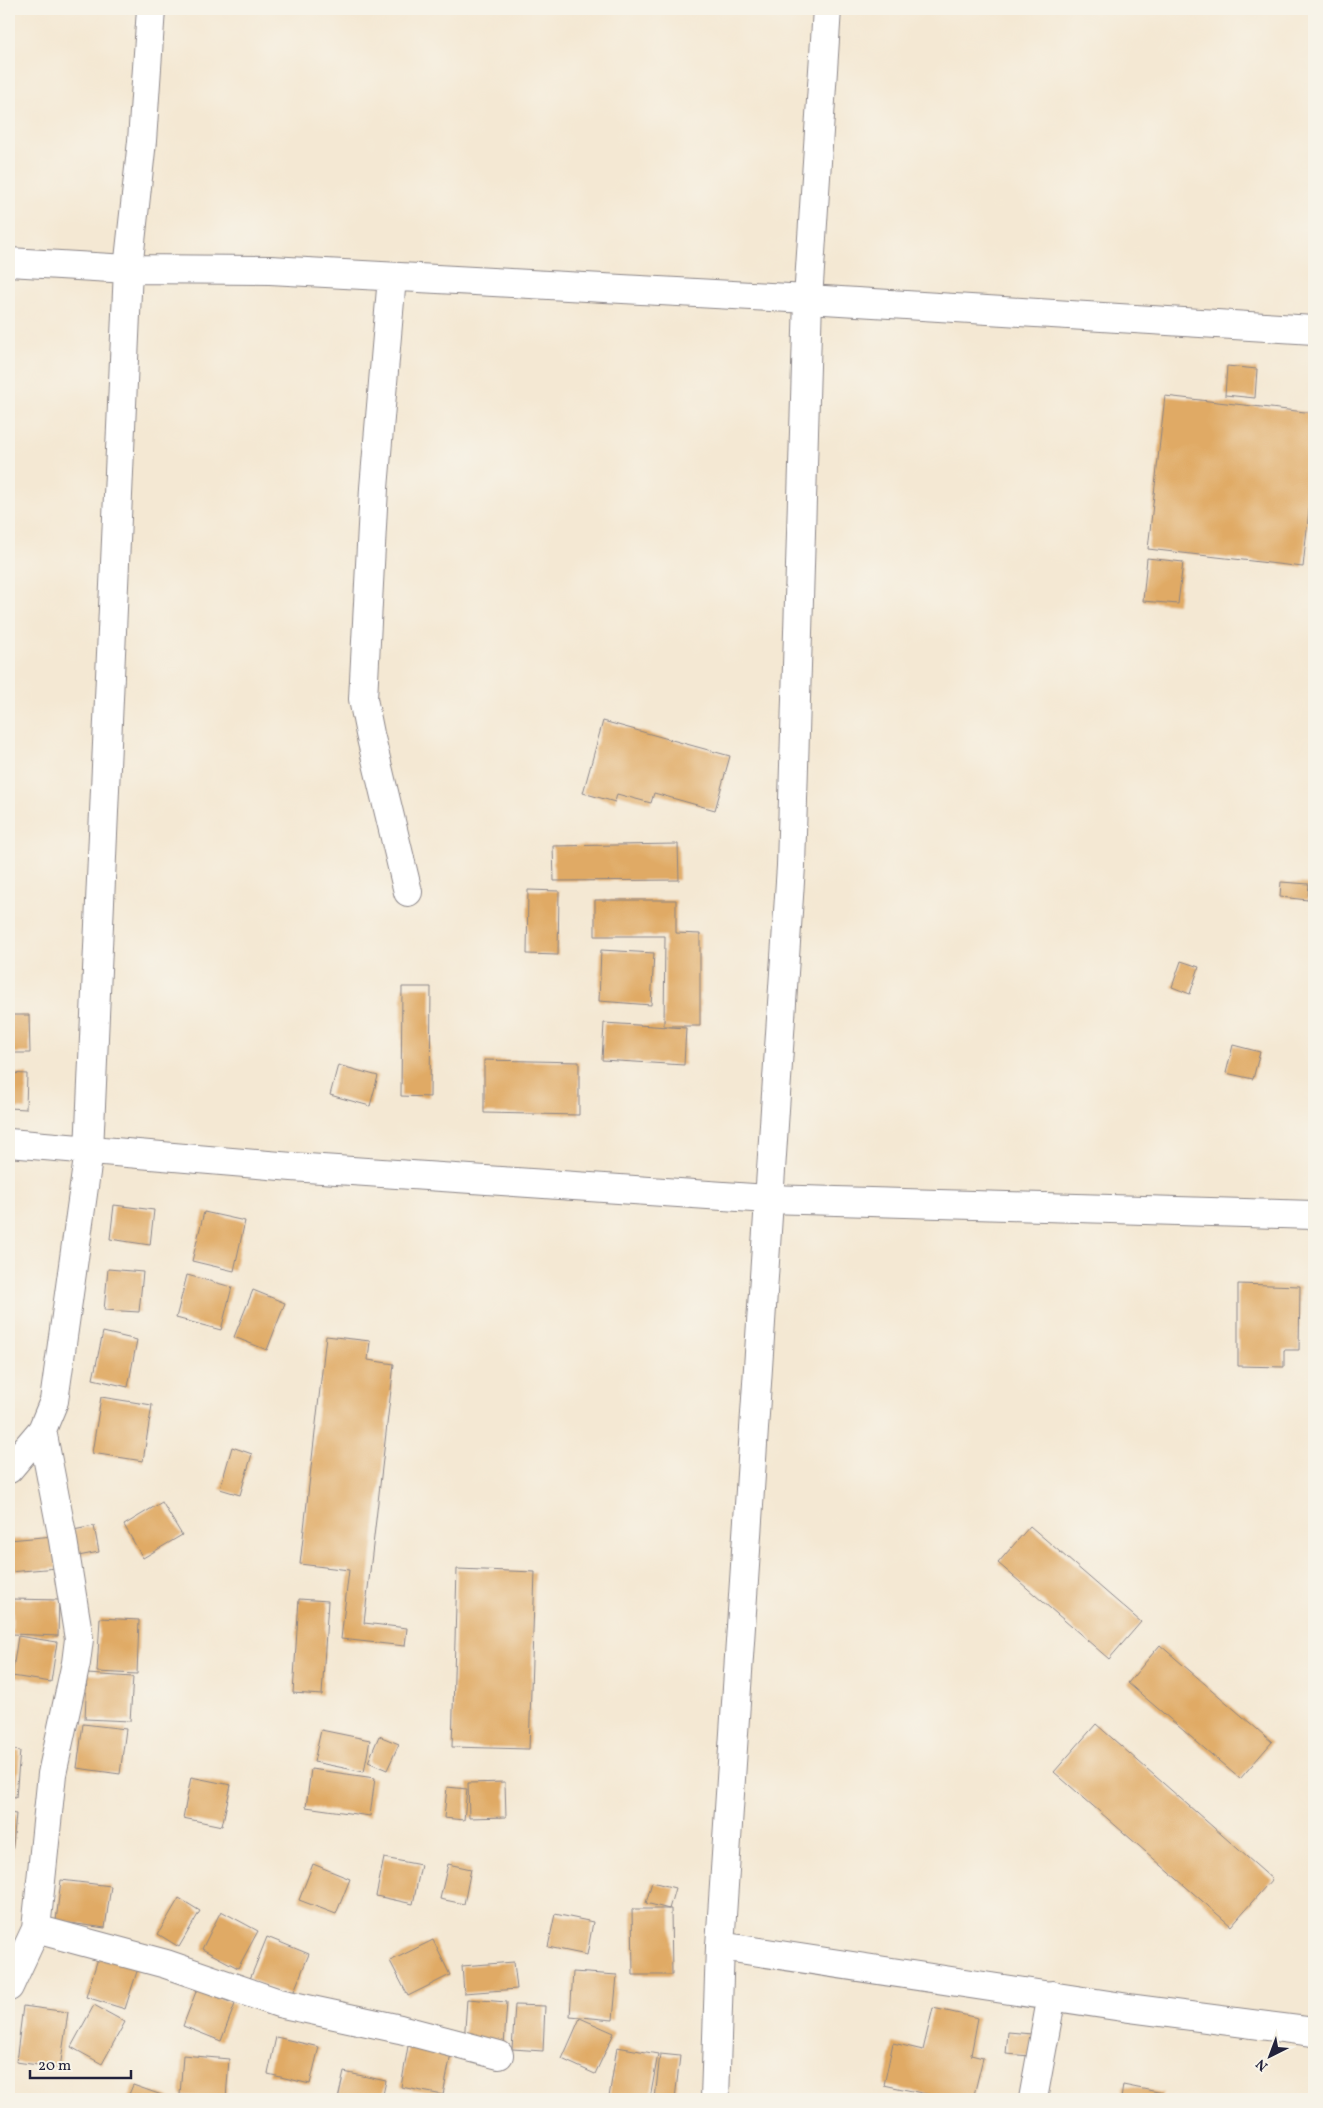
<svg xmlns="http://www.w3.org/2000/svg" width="1323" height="2108" font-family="Vollkorn,serif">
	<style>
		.building { fill: #e0aa65 }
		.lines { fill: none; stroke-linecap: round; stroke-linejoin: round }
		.minor-casing { stroke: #8b8587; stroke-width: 30 }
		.tertiary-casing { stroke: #8b8587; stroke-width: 30 }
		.secondary-casing { stroke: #8b8587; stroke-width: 30 }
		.minor { stroke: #fff; stroke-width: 28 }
		.tertiary { stroke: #fff; stroke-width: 28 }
		.secondary { stroke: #fff; stroke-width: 28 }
	</style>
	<rect width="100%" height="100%" fill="#f7f3e8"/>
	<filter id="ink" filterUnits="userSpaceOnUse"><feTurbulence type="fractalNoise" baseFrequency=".02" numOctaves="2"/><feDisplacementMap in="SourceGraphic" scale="10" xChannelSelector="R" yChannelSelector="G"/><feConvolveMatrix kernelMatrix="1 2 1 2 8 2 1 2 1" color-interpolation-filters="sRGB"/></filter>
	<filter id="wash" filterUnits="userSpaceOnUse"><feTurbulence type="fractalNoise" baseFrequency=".0096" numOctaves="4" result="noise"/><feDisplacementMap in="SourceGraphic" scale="20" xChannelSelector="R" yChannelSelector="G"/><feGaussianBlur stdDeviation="1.12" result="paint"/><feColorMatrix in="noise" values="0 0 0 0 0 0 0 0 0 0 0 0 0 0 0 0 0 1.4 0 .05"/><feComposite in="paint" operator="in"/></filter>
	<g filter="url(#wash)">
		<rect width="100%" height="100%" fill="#f4e8d3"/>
		<g id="blocks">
			<path class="building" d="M1227,366l30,3 -2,29 -30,-3z
				M1165,396l149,17v50l-11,104 -155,-18z
				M1147,558l36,4 -5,42 -35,-3z
				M603,721l127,35 -15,54 -61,-17 -3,10 -34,-9 -2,8 -32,-9z
				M678,844l1,36 -125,1 -1,-35z
				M1281,882l28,2 -1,16 -28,-3z
				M528,890l31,1 -1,64 -31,-1z
				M595,900h81v33l24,1v92h-36l1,-90h-70z
				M601,950l53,3 -3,52 -52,-4z
				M1181,961l18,6 -9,27 -18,-7z
				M402,987h29l-1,110 -29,-1z
				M9,1015h20l1,38h-21z
				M604,1023l82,5 -2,37 -82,-5z
				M1233,1045l27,7 -7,27 -27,-6z
				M484,1060l95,2v53l-95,-2z
				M338,1065l40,11 -8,30 -40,-11z
				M9,1073l18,1 -1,35 -17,-1z
				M114,1205l40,5 -4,35 -40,-6z
				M204,1212l41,9 -11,50 -42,-10z
				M108,1269l35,3 -4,40 -35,-2z
				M187,1275l45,12 -11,43 -45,-12z
				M1238,1284l62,2 -1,64h-15v17l-46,-1z
				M253,1290l32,13 -18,47 -33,-13z
				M103,1332l34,8 -9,47 -35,-8z
				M326,1336l44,5 -2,19 26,4 -30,259 43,5 -2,18 -64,-7 8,-69 -49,-6z
				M101,1397l51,8 -9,56 -51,-8z
				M232,1447l20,7 -12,41 -20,-6z
				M162,1502l20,33 -39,23 -19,-33z
				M94,1526l5,26 -31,6 -5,-26z
				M1030,1526l111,96 -32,37 -111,-96z
				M54,1536l3,32 -48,4v-32z
				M457,1569l78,3 -6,177 -77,-2z
				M13,1599l46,1 -1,36 -46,-2z
				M299,1599l29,2 -6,94 -29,-2z
				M100,1618l39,2 -2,54 -40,-2z
				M18,1636l39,6 -6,40 -39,-6z
				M1160,1645l112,97 -32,37 -112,-96z
				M87,1674l46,3 -3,44 -45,-2z
				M83,1724l43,5 -6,45 -43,-6z
				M1096,1724l176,155 -41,47 -177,-154z
				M321,1730l49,10 -6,32 -50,-10z
				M379,1736l20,8 -12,26 -19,-8z
				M9,1749l11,2 -4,46 -7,-1z
				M311,1769l64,9 -5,38 -64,-9z
				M191,1777l40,8 -9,41 -39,-8z
				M505,1782l1,35 -37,1 -1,-35z
				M447,1787l20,2 -3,31 -20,-2z
				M9,1813l7,1 -4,42 -3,-1z
				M384,1858l37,7 -8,39 -37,-8z
				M313,1864l37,15 -14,35 -37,-14z
				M448,1864l23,5 -7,35 -24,-5z
				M61,1880l50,6 -6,42 -49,-7z
				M652,1882l23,6 -6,21h2l1,66h-39l-1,-66h37l-23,-6z
				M179,1898l21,13 -21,36 -21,-13z
				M221,1911l37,20 -20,37 -36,-19z
				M555,1914l38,8 -6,33 -39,-8z
				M267,1937l42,17 -17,42 -42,-17z
				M433,1940l17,35 -42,21 -18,-35z
				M100,1952l39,13 -14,44 -39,-12z
				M514,1962l3,27 -53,4 -2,-27z
				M573,1972l44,3 -4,45 -43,-4z
				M197,1989l38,15 -14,37 -38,-15z
				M467,1999l40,3 -3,44 -40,-2z
				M94,2005l31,17 -23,42 -31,-17z
				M515,2005l30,1 -2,45 -31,-2z
				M23,2006l45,6 -8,56 -44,-6z
				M933,2008l45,10 -7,37 12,3 -10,41h-23l-66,-14 9,-42 30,7z
				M580,2018l34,15 -19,41 -33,-15z
				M1008,2032l24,2 -2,22 -24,-2z
				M276,2037l43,10 -9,37 -42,-10z
				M408,2046l43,8 -8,41 -42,-8z
				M617,2047l41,7 -8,45 -41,-2z
				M660,2054l20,2 -5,43h-20z
				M183,2055l46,4 -3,40 -46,-4z
				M344,2072l42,9 -4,18h-44z
				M133,2085l40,14h-46z
				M1123,2085l40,8 -2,6h-40z"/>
		</g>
	</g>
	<g filter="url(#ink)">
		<use href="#blocks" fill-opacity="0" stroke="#8b8587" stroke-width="1"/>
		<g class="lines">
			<defs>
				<path id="minor" d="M151,9l-9,132 -14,128 142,1 538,29 19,-290
					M9,262l119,7 -39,882 -35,250 -12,29 -33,39
					M392,277l-18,211 -11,211 7,35 38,158
					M9,1143l283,24 476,32 546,16
					M42,1430l20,104 17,105 -3,24 -24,111 -16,155 130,35 113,39 121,26 99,26
					M9,1987l27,-58
					M1033,2099l19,-104"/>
				<path id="tertiary" d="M720,1946l409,62 185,24"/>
				<path id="secondary" d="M715,2099l5,-153 71,-1080 17,-567 506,31"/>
			</defs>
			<use href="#minor" class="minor-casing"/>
			<use href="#tertiary" class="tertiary-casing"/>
			<use href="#secondary" class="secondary-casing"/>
			<use href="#minor" class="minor"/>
			<use href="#tertiary" class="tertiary"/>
			<use href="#secondary" class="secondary"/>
		</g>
	</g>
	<rect width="1323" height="2108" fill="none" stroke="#f7f3e8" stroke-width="30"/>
	<g transform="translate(1270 2056) rotate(222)" stroke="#f7f3e8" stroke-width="4" paint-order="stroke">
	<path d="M0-4L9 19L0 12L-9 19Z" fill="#22223b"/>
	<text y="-8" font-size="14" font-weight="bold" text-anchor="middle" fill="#22223b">N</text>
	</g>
	<path d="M30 2070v8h101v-8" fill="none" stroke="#22223b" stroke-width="2.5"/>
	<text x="38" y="2070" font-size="15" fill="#22223b" stroke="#f7f3e8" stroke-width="4" paint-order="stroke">20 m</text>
</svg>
